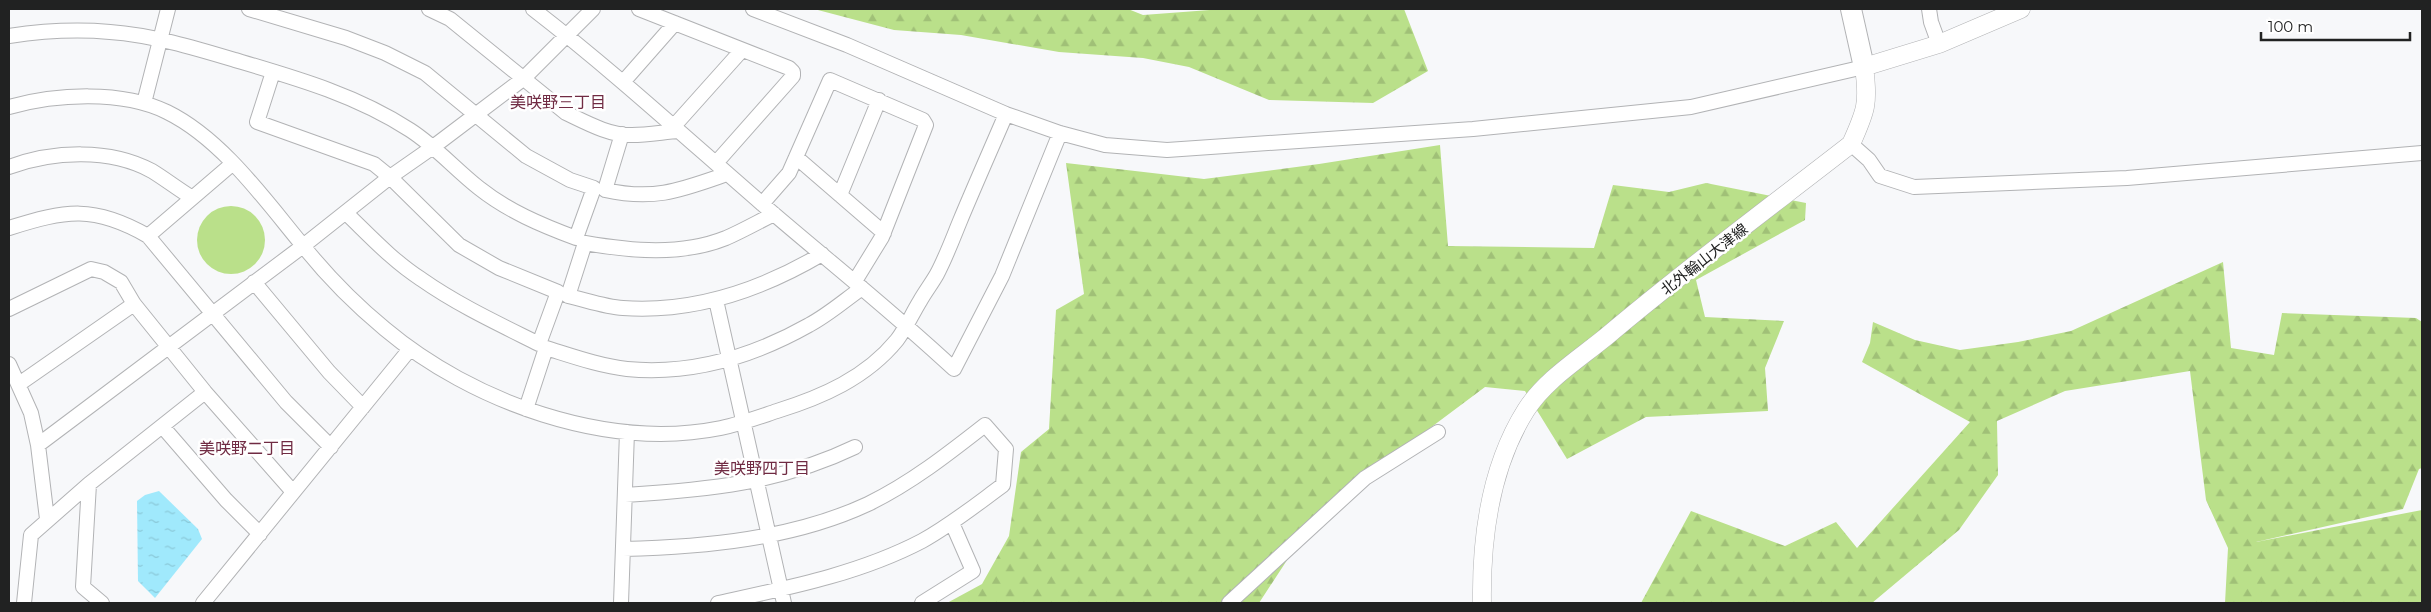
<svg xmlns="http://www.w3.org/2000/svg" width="2431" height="612" font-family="Montserrat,'Noto Sans JP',sans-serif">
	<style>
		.grass { fill: #bae08a }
		.forest { fill: url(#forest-firs) }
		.water { fill: url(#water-ripples) }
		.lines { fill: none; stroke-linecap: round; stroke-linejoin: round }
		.minor-casing { stroke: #b2b3b5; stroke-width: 16 }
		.major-casing { stroke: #b2b3b5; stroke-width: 19 }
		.highway-casing { stroke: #b2b3b5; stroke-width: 22 }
		.minor { stroke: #fff; stroke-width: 14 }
		.major { stroke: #fff; stroke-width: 18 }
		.highway { stroke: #fff; stroke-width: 20 }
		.labels { text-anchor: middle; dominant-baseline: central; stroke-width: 5; stroke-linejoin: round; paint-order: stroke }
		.street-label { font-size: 15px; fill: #212222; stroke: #fff }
		.neighbourhood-label { font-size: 16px; fill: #702b43; stroke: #fff }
	</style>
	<defs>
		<pattern id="forest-firs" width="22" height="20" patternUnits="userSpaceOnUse" patternTransform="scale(1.25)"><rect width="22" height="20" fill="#bae08a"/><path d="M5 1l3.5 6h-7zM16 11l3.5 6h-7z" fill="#a0c077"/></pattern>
		<pattern id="water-ripples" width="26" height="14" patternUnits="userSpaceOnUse" patternTransform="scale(1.25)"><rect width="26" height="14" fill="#a0e9fc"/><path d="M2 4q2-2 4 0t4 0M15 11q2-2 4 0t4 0" fill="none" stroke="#8ac8d8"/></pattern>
	</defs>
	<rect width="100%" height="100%" fill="#f7f8fa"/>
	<path class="grass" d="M197 240a34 34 0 1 1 68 0a34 34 0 1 1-68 0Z"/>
	<path class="forest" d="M814,9h314l15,6 80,-6h181l24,62 -55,32 -104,-3 -80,-33 -46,-9 -84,-6 -98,-17 -67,-5z
		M1440,145l8,101 146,2 19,-63 56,7 37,-9 100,20 -1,17 -109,60 9,37 79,4 -19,47 3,43 -122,6 -79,42 -42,-68 -40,-4 -166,124 -60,92h-312l35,-19 27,-48 12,-84 28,-23 7,-119 28,-16 -18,-131 138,16 115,-15z
		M2223,262l8,86 43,7 8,-42 134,5 6,4v146l-3,1 -16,40 -147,33 166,-32v93h-197l3,-55 -22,-48 -16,-129 -125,20 -68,30 1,54 -39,55 -87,73h-231l50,-92 94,35 51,-24 21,26 113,-126 -108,-60 8,-19 3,-21 42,18 45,10 58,-8 53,-11z"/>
	<path class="water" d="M159,491l39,38 4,10 -47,59 -17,-17 -1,-80 8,-6z"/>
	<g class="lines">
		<defs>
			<path id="minor" d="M429,9l21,10 116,94c19,9 44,23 66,22 16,0 32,-3 47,-4
				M533,9c79,61 152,128 228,194 65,56 131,108 193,166l48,-93 58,-143
				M639,9l150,59 4,4v4l-77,87
				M753,9l94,36 159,69 54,19 45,12 62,5 306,-21 218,-22 173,-40
				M1929,9l2,13 8,22
				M9,36c33,-5 67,-7 101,-4 42,3 85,16 125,28 61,18 121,35 175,70 25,16 45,39 69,58 29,23 62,37 97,50l18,-50 -24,-8 -44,-24 -101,-83 -40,-20 -39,-15 -97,-29
				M273,72l-16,50 117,42 16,13 69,68 40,23 59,24 -19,52c-40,-20 -81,-39 -118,-65 -28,-18 -51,-43 -75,-66
				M624,81l51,-58
				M144,103l24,-94
				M9,107c47,-13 113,-17 158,5 55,27 98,88 137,135 24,30 52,58 81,82 87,73 222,122 336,99 19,-4 38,-11 56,-17 45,-14 89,-33 120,-71 9,-12 15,-26 23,-39 5,-9 12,-18 17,-27 9,-17 16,-36 23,-53 15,-36 31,-72 46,-107
				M674,126l68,-76
				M622,134l-17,56c50,11 76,0 122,-16
				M1851,144l18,16 11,16 34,11 213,-9 295,-25
				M796,157l88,76
				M9,167c44,-16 101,-19 143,4 13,8 26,18 39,26
				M840,195l39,-95
				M762,204l27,-31 41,-93 93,40 3,5 -44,112 -27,44
				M774,214c-16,8 -32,17 -48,24 -45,18 -95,13 -141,5l-17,53c18,4 37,11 55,12 72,5 138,-18 199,-54
				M9,228c57,-18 85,-23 139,8l138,166 45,45
				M148,236l84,-72
				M254,282l75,90 34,35
				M716,300l68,303
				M9,309l82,-40 13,3 17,10 13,22 71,88 88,100
				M9,364l22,49 7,32 9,74
				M19,384l115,-80
				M526,409l20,-61c26,8 54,18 81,21 64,6 127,-13 182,-44 19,-10 36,-25 53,-37
				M162,426l64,74 34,34
				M38,445l265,-199 87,-69 43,-30 90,-68 70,-70
				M89,484l-6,103 19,16
				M625,495c82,-5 155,-12 230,-48
				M623,549c82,-2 170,-10 245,-45 43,-21 80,-50 117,-79l21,24 -3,36c-26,19 -52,40 -81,56 -63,33 -135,47 -204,62
				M24,603l7,-68 58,-51 116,-92
				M203,603l207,-254
				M621,603l6,-171
				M922,603l51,-32 -21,-48
				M1229,603l136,-125 73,-46"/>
			<path id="major" d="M1482,603c-1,-66 8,-136 44,-193 19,-30 53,-51 81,-74 79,-67 163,-129 244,-192 15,-33 18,-41 13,-77l75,-23 82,-35"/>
			<path id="highway" d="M1851,9l13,58"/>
		</defs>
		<use href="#minor" class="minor-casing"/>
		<use href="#major" class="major-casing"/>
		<use href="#highway" class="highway-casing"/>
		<use href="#minor" class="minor"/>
		<use href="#major" class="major"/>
		<use href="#highway" class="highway"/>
	</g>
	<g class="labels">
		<g class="street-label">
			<text transform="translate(1704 259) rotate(-38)">北外輪山大津線</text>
		</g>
		<g class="neighbourhood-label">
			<text x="558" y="102">美咲野三丁目</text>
			<text x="247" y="448">美咲野二丁目</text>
			<text x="762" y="468">美咲野四丁目</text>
		</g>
	</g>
	<rect width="2431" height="612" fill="none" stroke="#212222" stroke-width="20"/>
	<path d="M2261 32v8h149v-8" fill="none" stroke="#212222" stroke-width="2.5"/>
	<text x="2268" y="32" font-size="15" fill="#212222" stroke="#ffffff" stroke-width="4" paint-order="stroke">100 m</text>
</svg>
